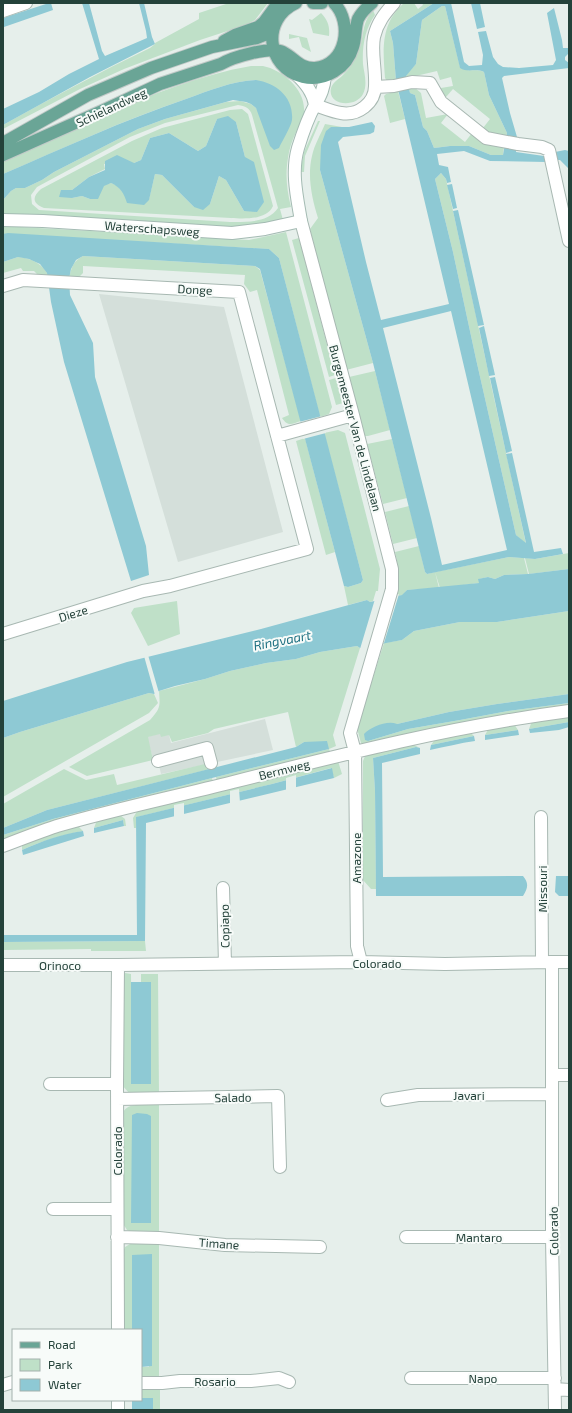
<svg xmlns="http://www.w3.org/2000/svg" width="572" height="1413" font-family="'Exo 2',sans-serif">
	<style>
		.built { fill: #d4dfda }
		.green { fill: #bfe0c8; fill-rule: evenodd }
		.water { fill: #8ec9d4; fill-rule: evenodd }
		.pier { fill: #e6efeb }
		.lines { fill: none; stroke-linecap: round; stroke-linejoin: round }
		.street-casing { stroke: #a8b8b2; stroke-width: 14 }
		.secondary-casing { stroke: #a4bbb3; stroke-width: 14 }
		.primary-casing { stroke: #c2cac8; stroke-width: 14 }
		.street { stroke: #fff; stroke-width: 12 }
		.secondary { stroke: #fff; stroke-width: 12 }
		.primary { stroke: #6aa596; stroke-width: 12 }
		.labels { text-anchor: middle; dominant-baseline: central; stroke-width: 4; stroke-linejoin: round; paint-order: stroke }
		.street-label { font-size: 12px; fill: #24423a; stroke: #f7fbf9 }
		.water-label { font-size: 13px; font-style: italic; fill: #1c6f80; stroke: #f7fbf9 }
	</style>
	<rect width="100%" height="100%" fill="#e6efeb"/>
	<path class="built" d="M99,294l125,13 59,225 -105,30z
		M265,719l8,31 -112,24 -3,-13 -5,-2 -6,-22 21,-6 3,12z"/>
	<path class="green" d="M229,3h39l-13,17 -9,5 -46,15 -76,29 -44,20 -77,40v-4c48,-27 97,-53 147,-77l5,-4v-1l44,-24v-6z
		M404,3h10l4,6 5,-4 -1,-2h12l-44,28 3,12 3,38h-9l-2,-3c-2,-28 -5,-54 19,-75z
		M442,6h3l15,61c7,6 16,1 24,5l5,23 18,38 -1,5 -15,-4 -8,-6 7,-9 -37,-30 -7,8 -4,-2 -1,-7 12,-2 -2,-9 -11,3 -3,-9 -30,7 -1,-3 10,-11 6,-44z
		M373,10l2,5c-10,14 -13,31 -12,49 1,9 5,20 0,30 -7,14 -36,12 -32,-6 2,-6 8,-9 12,-13 6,-6 11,-13 14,-20 8,-16 3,-30 16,-45z
		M321,13c7,7 9,14 8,23l-16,-3 -4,-14 3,1z
		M289,34l18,4 4,14 -9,-5 -3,-10 -10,2z
		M251,66c3,0 8,0 12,0 20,4 43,24 41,46 -1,7 -5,14 -8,20 -4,9 -7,17 -8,26 -3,17 -1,33 3,49l-11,2 3,11 -32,6 -15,1 -233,-13v-14l8,-9 5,-3h9l17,-8 12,-8 84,-43 27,-10 61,-17 14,-1 11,3 5,4 4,7 -4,-35c-24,1 -48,11 -70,19 -63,21 -122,49 -183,75v-15c33,-15 67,-29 101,-44 47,-20 95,-40 147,-49zM238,105c7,1 12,3 14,10l26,93c-10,15 -32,14 -48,14l-191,-12 -7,-6 -1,-9 6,-8 93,-50 35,-14z
		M414,87l7,6 5,25 22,-4 -7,9 24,19 7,-9 32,14 -1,8h-12l-22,-9h-19l-16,2 -7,-17 -4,-4 -8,-32 -5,-2 -1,-4z
		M398,91l7,28 -15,4 -6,-27 2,-2z
		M242,109l6,5 25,92c-6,14 -29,13 -42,12l-187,-10c-12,-5 -12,-11 -3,-19l91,-48 30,-13 68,-18zM217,119l19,3 9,35 -1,54 -18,-31 -7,-4 -9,28 -16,3 -32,-32 -7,-1 -6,25 -25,-6 -8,-8 -5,-2 -7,2 -14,14 -8,-3 -10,2 -11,-8h11l17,-13 16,-8 -1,-5 30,-1 7,-3 9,-22 19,-5 29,18 8,-5z
		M318,121h2l-15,35 -1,16h-4l4,-20z
		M325,124l17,3h-11l-11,43 53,193 -27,7 -36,-141 8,-11c-6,-19 -11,-42 -6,-62 2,-11 9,-22 13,-32z
		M441,173l5,6 80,365 -10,-9 -40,-176 -23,-107 -18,-73z
		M3,226l246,14 37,-8 46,175 -3,7 -9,3 -41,-159 -10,-9 -266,-15z
		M299,238l36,137 -6,2 -37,-137z
		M83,256l172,10 5,4 41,151c-9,3 -13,6 -19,-3l7,-3 -32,-125 -7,2 -6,-8 1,-9 -162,-9v7l-6,6h-8c2,-11 4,-18 14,-23z
		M18,257c13,1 26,7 31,20h-9l-6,-6h-11l-2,-3 -18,5v-11z
		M375,371l15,59 -22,6h-3l-16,-59z
		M336,378l7,25 -7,2 -7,-25z
		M338,430l7,3 35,136 -2,22h-2l-3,10 -3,1 -3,-2 -19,5 -4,-19 4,1 13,-4 2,-3 -39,-147z
		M305,438l30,114 -9,3 -30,-114z
		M392,439l15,59 -24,6 -16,-60z
		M409,506l8,32 -24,6 -8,-32z
		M419,546l6,26 2,2 8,-2 4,16 -32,2 -4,5 -8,2c5,-16 4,-29 0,-45z
		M569,553v16l-40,5 -4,-16 10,1z
		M509,557l15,1 4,16 -24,1 -9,4 -7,-2 -9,2v4l-39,5 -5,-16z
		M177,601l3,33 -32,12 -17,-33 3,-5z
		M569,611v83l-72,10 -48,8 -52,12 -29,17 40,-12 52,-9 48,-9 61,-8v4l-204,38 -4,-2 -3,-11v-7l26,-82 18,-3 12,-9 46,-9h37z
		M357,646l3,2 -27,87 3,11 -7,3 2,5 -114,27 -1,-4 113,-28 -25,-7 -8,5 -8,-35 -74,17 -6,4 -36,9 -3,-7 -8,2 -1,-3 -12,3 5,23 -66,16 -18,-9 81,-47c11,-12 10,-14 9,-29l46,-12 25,-8 36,-8 30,-4 24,-7z
		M149,693l5,1 4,9 -9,10 -146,84v-59l17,-6z
		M569,716v6l-40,7 3,-8z
		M514,724l4,6 -33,5 4,-7z
		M469,731l5,5 -43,9 5,-7z
		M414,745l6,3 -4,-1 -43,11 2,33 1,98h-5l-8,-9v-119l2,-5 25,-7z
		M338,761l4,13 -8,4 -3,-10 -59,16 -135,33 -1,11h-2l-1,-10 6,-10z
		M209,763l1,6 -163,41 -44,18v-24l61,-35 22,11 28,-6 3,11z
		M212,778l1,4 -210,58v-5l50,-16z
		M120,815l5,4 1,7h-2l-1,-6 -29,8 3,-8z
		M77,825l6,6c-21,4 -41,10 -61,19v-7z
		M145,941l1,10h-55v-2l-88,1v-8z
		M125,973l6,1 1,110h18l1,-101 -10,-1v-8h17l1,121 -30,-2 -7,-8v-108z
		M136,1105h23v128l-27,-1 -5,-2 -5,-8v-106c2,-8 6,-10 14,-11z
		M130,1244h29v133l-18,1v-11h8l-17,-112v75h-9v-78l2,-5z
		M160,1387v23h-7l-1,-12h-11v-10z"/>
	<path class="water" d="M49,3h2l2,7 -49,17 -1,-8 3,-2z
		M82,3h7l13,48 3,5 42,-18 -1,-7 -7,-28h5l8,34 3,7 -65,33 -87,48v-16l36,-17 30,-18 30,-15z
		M434,3h17l13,59 5,4 13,-1 1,-10 -5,-23 8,-1 7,26 5,7 5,3 16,1 34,-3 3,-5 -9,-47 7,-5 8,32 1,8h6v5l-4,4v3l4,3v5l-65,8 -2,2 8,35 7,24 -1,15 28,4 2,6 -56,-1 -26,-10 -27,3 2,11 9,2 3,15 -4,1 -1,-4 -5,-6 -6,6 18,73 23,107 40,176 10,8 -20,-89 6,-1 22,99 27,-4 2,6 -28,5 -26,-2 -82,17 -2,-2 -52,-209 -53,-193 1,-25 5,-14 5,-4h18l23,-5 3,4 -1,6 -4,2 -27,3 -5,5 28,120 15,58 68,-16 -53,-223 -3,-38 -3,-12zM442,6h3l15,62c7,5 16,0 24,4l5,23 18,38 -4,22h-12l-22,-9h-19l-16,2 -7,-17 -4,-4 -8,-32 -5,-2 -4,-17 10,-12 6,-44zM451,311l56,239 -65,15 -11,-47 -48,-190z
		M471,3h9l5,24 -8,2z
		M256,80c20,3 38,17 36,40 -1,7 -10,21 -13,28l-5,2 -4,-4 -14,-38 -5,-4 -5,-2 -13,-2 -68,19 -27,10 -84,43 -12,8 -17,8h-9l-5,3 -8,9v-26c60,-26 121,-54 183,-75 22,-8 46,-18 70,-19z
		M228,116l8,6 9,35 9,5 10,40 -7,10 -13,-1 -18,-31 -7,-4 -9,28 -7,6 -9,-3 -32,-32 -7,-1 -6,26 -5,5 -17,-2c-3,-10 -7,-16 -16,-20l-7,3 -6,13h-8l-8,-3 -10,2 -13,-1 2,-7h11l17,-13 16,-7v-9l12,-6 17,8 7,-3 9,-22 19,-5 29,18 8,-5 11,-27z
		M565,150l4,1v18l-9,-9h-4l-1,-8z
		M452,184l5,24 -4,1 -6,-24z
		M458,210l26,115 -6,1 -25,-115z
		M8,233l261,16 10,9 84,322 -2,3 -13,4 -4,-1 -84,-317 -5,-3 -172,-10 -7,4 -5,9 -2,10 1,16 23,48 2,34 51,169 3,29 -18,6 -67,-219 -13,-60 -4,-29 -7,-9 -11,-5 -11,-2 -15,5v-28z
		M484,326l11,49 -6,1 -10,-48z
		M495,377l17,74 -6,2 -16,-75z
		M569,569v42l-72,11h-37l-46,9 -12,9 -42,8 -3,-2 -37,6 -24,7 -30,4 -36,8 -25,8 -30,7 -16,5 -5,3 -5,-1 -129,39 -17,6v-37l124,-39 134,-33 106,-29 3,2 32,-7 5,-5 72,-7 -1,-4 10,-2 7,2 9,-4 24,-1z
		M569,694v9l-61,8 -48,9 -52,9 -40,12 -3,-1 -1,-6c7,-7 23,-14 33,-10l52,-12 48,-8z
		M569,722v5l-10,3 -29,3 -1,-4z
		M518,730l1,5 -34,5v-5z
		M474,736l1,5c-15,2 -30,6 -45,9l1,-5z
		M327,741l2,8 -117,29 -159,41 -50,16v-7l44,-18 249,-63 8,-5z
		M416,747l4,1v6l-38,9 1,114 140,-1c6,7 5,12 0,20h-147l-1,-105 -2,-33z
		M332,768l2,10 -188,45 -1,118 -142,1v-7h134l-1,-118 136,-33z
		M123,820l1,6 -30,7v-5z
		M83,831l1,5 -61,19 -1,-5c20,-9 40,-16 61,-19z
		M556,876h13v20h-10l-4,-4z
		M131,982h20v102h-20z
		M137,1113l10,1 4,2v107h-20l1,-108z
		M152,1254v112l-11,1v-37h-9v-75z
		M141,1398h12v12h-21v-10h9z"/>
	<path class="pier" d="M322,416l4,17 -23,6 -4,-17z
		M399,594l-15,49 -24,6 15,-50z
		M148,655l11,38 -4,2 -11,-39z
		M296,775v14l-10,3v-14z
		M239,789l1,14 -10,2v-14z
		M184,803v13l-10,3v-14z"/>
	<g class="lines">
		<defs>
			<path id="street" d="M3,11l23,-8
				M375,87l19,-1 18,-4 18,1 11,19 45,36 32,6 24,3 7,3 20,91
				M315,105c9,3 18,7 26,8 17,3 34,-10 34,-27 1,-17 -4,-33 -1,-49 3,-14 11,-24 20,-34
				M301,221l52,194 39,154v20l-42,144 5,19 2,194 4,16
				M3,286l20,-6 216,12 68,257 -137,37 -27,5 -140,43
				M277,436l76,-21
				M158,761l49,-13 4,15
				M541,817l1,145
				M3,846c18,-7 36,-14 54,-20 58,-17 117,-29 176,-44 111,-28 222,-56 336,-71
				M223,888l2,76
				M552,962h17
				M3,965h115
				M552,1075h17
				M50,1084h67
				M117,1099l161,-3 2,71
				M387,1100l31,-5 134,-1
				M53,1209h64
				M117,1237l42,1 66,7 95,2
				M406,1237h146
				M118,1330l-1,-246 1,-119 243,-3 84,2 107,-2v275l3,173
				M411,1378h144
				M141,1383h21l18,-2h71l28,-3 10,4
				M3,1385l10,-3
				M555,1389l14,1
				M118,1410v-10"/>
			<path id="secondary" d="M297,75c8,8 16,17 18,30
				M3,220l40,1 189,12 33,-4 36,-8c-4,-24 -10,-49 -3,-73 4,-13 11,-32 17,-43 6,-10 9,-17 10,-29"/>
			<path id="primary" d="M296,3c-35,16 -30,65 7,74 22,5 44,-9 50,-30 3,-9 2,-19 5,-28 3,-6 8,-11 14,-16
				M313,3h9
				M224,41l11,-6 23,-8 6,-5 14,-19
				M3,143l85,-48 63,-27 61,-21 45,-9 10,-4 7,-7
				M3,155l99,-44 58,-27 61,-20c12,-7 49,-18 62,-12 12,6 17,17 32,16 32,-3 38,-46 19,-65"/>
		</defs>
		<use href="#street" class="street-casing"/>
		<use href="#secondary" class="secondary-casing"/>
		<use href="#primary" class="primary-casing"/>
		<use href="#street" class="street"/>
		<use href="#secondary" class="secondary"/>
		<use href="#primary" class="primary"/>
	</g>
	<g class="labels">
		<g class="street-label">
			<text transform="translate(111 107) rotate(-25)">Schielandweg</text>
			<text transform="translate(152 228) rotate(4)">Waterschapsweg</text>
			<text transform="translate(195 289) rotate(3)">Donge</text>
			<text transform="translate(356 428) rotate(75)">Burgemeester Van de Lindelaan</text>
			<text transform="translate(73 613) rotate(-17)">Dieze</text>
			<text transform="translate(284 769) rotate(-14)">Bermweg</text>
			<text transform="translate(356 858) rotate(-90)">Amazone</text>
			<text transform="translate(542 889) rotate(-90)">Missouri</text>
			<text transform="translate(224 926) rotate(-91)">Copiapo</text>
			<text x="377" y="963">Colorado</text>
			<text x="60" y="965">Orinoco</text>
			<text x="469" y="1095">Javari</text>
			<text transform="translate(233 1097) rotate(-1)">Salado</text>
			<text transform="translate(117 1151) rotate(-90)">Colorado</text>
			<text transform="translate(553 1231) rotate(-91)">Colorado</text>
			<text x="479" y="1237">Mantaro</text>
			<text transform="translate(219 1243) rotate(4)">Timane</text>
			<text x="483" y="1378">Napo</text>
			<text x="215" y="1381">Rosario</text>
		</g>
		<g class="water-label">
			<text transform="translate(282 640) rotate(-11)">Ringvaart</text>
		</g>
	</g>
	<rect width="572" height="1413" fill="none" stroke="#24423a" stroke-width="8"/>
	<rect x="12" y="1329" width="130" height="72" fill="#f7fbf9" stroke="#a3b1ad"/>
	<rect x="20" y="1342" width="20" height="6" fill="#6aa596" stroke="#a3b1ad"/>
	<text x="48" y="1349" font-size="12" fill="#24423a">Road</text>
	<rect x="20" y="1359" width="20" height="12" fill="#bfe0c8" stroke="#a3b1ad"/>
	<text x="48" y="1369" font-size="12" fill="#24423a">Park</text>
	<rect x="20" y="1379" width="20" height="12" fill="#8ec9d4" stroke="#a3b1ad"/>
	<text x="48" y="1389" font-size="12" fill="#24423a">Water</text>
</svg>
